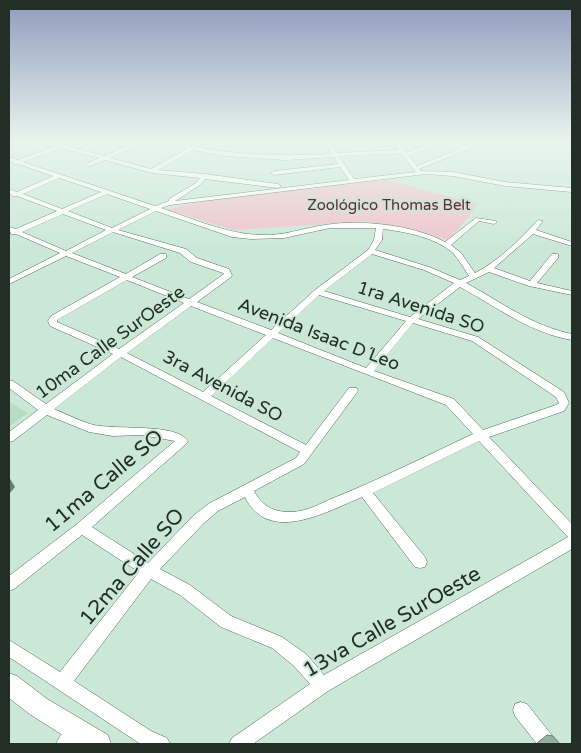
<svg xmlns="http://www.w3.org/2000/svg" width="581" height="753" font-family="'Varela Round',sans-serif">
	<style>
		.built { fill: #b8dbc6 }
		.green { fill: #f0c4ca }
		.lines { fill: none; stroke-linecap: round; stroke-linejoin: round }
		.minor-casing { stroke: #4e6859; stroke-width: 1 }
		.highway-casing { stroke: #4e6859; stroke-width: 1 }
		.minor { fill: #fff; fill-rule: evenodd }
		.highway { fill: #fff; fill-rule: evenodd }
		.shaded-wall { fill: #687c71 }
		.building { fill: #95b1a1; stroke: #687c71 }
		.labels { text-anchor: middle; dominant-baseline: central; stroke-width: 4; stroke-linejoin: round; paint-order: stroke }
		.far-park-label { font-size: 15px; fill: #6a2536; stroke: #cbe8d7 }
		.street-label { font-size: 18px; fill: #232e27; stroke: #cbe8d7 }
		.near-street-label { font-size: 21px; fill: #232e27; stroke: #cbe8d7 }
	</style>
	<rect width="100%" height="100%" fill="#cbe8d7"/>
	<path class="built" d="M9,402l19,11 -19,14z"/>
	<path class="green" d="M386,180l91,24 -7,11 -22,25 -37,-12 -25,-1 -19,-6 -133,9 -67,-20c68,-20 148,-23 219,-30z"/>
	<g class="lines">
		<defs>
			<path id="minor" d="M44,142l17,2 13,-2 -8,4 38,10 32,-14h7l-33,16 41,11 36,-20 -30,-7c11,0 22,4 33,4 5,0 9,-4 15,-4l-8,5c47,9 88,9 135,7l-7,-12h5l7,11 61,-3 -5,-8h5l8,11 27,-11 37,3 3,2 -54,22 2,2 32,1 52,10 67,6v4l-67,-6 -52,-10 -27,-2 -256,31 -9,3c32,11 66,26 100,27 23,1 42,-7 64,-10 35,-6 89,0 120,17l31,-24 20,3 1,1 -3,2 -15,-3 -28,24 10,8 14,20c22,-11 47,-35 63,-53l5,1 -7,9 36,12v4l-39,-12 -39,34 36,13 22,-27h6v4l-21,25 35,8v4l-43,-9 -40,-14 -23,11c35,19 66,43 106,51v6c-42,-7 -75,-33 -112,-53l-42,32 60,18 86,55 5,11 -5,8 -75,26 83,87v25l-244,142 -75,53h-24l3,-6 78,-54 -16,-18 -22,-18 -51,-21 -41,-32 -29,-16 -77,102 77,50 16,7 3,6 -31,-1 -130,-86v-17l51,32 79,-100 -57,-37 -68,54 -5,2v-15l68,-52 98,-83 -34,-6 -28,1 -24,-4 -42,-17 -34,26 -4,1v-10l29,-22 -29,-22v-8l4,1 33,23 67,-50 -63,-28 -2,-5 3,-5 69,-39 -54,-21 -57,28v-5l51,-26 -44,-19h-5l-2,-7 7,2 41,-18 -40,-15h-4l-4,-3v-4l8,3 36,-16 -35,-12h-5v-2l-4,-1v-4l9,3 38,-14zM437,145l25,3 -45,18 -8,-11zM61,148l38,10 -13,6 -1,1 3,2 17,-7 47,13 48,5 -4,5 -27,16v2l-14,5 -132,-44zM193,150l32,6 60,4 49,-3 4,7 -64,7 -3,2 3,2 66,-8 9,13 -174,21 25,-16 5,-6 73,9 3,-2 -3,-2 -73,-10 -47,-4zM401,153l15,19 -62,7 -15,-23zM59,178l42,14 -39,17 -39,-15zM107,194l43,15 -38,19 -44,-17zM156,211l76,26 19,2 33,-1 46,-10h46l-2,12 -6,10 -53,40 -44,40 -74,-28 34,-25 1,-2 -3,-6 -32,-11 -11,-9 -68,-19zM63,214l43,16 -40,21 -44,-19zM383,229c23,3 52,8 70,24 6,7 11,15 16,23l-9,4 -31,-13 -54,-17 7,-10zM113,232l67,21 11,9 32,11 1,1 -35,25 -57,-22 34,-19v-4h-6l-34,20 -54,-21zM372,254l52,16 30,13 -44,34 -86,-26zM127,280l57,23 -65,46 -62,-27v-2zM319,295l87,26 -40,47 -88,-35zM191,306l75,29 -63,57 -76,-39zM413,323l59,18 84,56 3,6 -3,2 -73,25 -29,-31 -80,-28zM273,338l173,67 27,29c-45,21 -90,44 -137,63 -11,4 -24,12 -36,14 -20,3 -36,-1 -46,-20l50,-27 54,-73 -1,-3h-8l-43,57 -95,-49zM121,357l179,95 -4,6 -86,45 -16,12 -46,48 -56,-36 94,-83 2,-3c-12,-19 -76,-10 -98,-17 -12,-4 -24,-10 -36,-15zM479,441l89,96 -244,138 -18,-21 -24,-17 -51,-21 -41,-31 -30,-16 44,-46 14,-12 27,-14c23,48 81,15 117,0l53,70 5,1 5,-1 2,-5 -2,-5 -52,-64z
				M241,142h17l20,4 -3,2z
				M521,702l6,2 27,34 3,6h-20l-22,-28 -2,-6 2,-6z
				M77,721l6,3 3,6 -3,6 -7,8h-20c4,-9 12,-19 21,-23z"/>
			<path id="highway" d="M9,673l8,3 30,23 61,36 3,9h-34l-46,-29 -22,-17z"/>
		</defs>
		<use href="#minor" class="minor-casing"/>
		<use href="#highway" class="highway-casing"/>
		<use href="#minor" class="minor"/>
		<use href="#highway" class="highway"/>
	</g>
	<path class="shaded-wall" d="M9,477l6,10 -6,7z"/>
	<path class="building" d="M547,735l6,1 7,8h-24z"/>
	<linearGradient id="sky" x2="0" y2="1"><stop stop-color="#8f9bbe"/><stop offset="0.57" stop-color="#e8f5ed"/><stop offset="1" stop-color="#e8f5ed" stop-opacity="0"/></linearGradient>
	<rect width="581" height="248" fill="url(#sky)"/>
	<g class="labels">
		<g class="far-park-label">
			<text x="389" y="205">Zoológico Thomas Belt</text>
		</g>
		<g class="street-label">
			<text transform="translate(421 307) rotate(18)">1ra Avenida SO</text>
			<text transform="translate(319 334) rotate(21)">Avenida Isaac D´Leo</text>
			<text transform="translate(110 342) rotate(-36)">10ma Calle SurOeste</text>
			<text transform="translate(223 386) rotate(28)">3ra Avenida SO</text>
		</g>
		<g class="near-street-label">
			<text transform="translate(104 481) rotate(-40)">11ma Calle SO</text>
			<text transform="translate(132 567) rotate(-49)">12ma Calle SO</text>
			<text transform="translate(392 622) rotate(-30)">13va Calle SurOeste</text>
		</g>
	</g>
	<rect width="581" height="753" fill="none" stroke="#232e27" stroke-width="20"/>
</svg>
